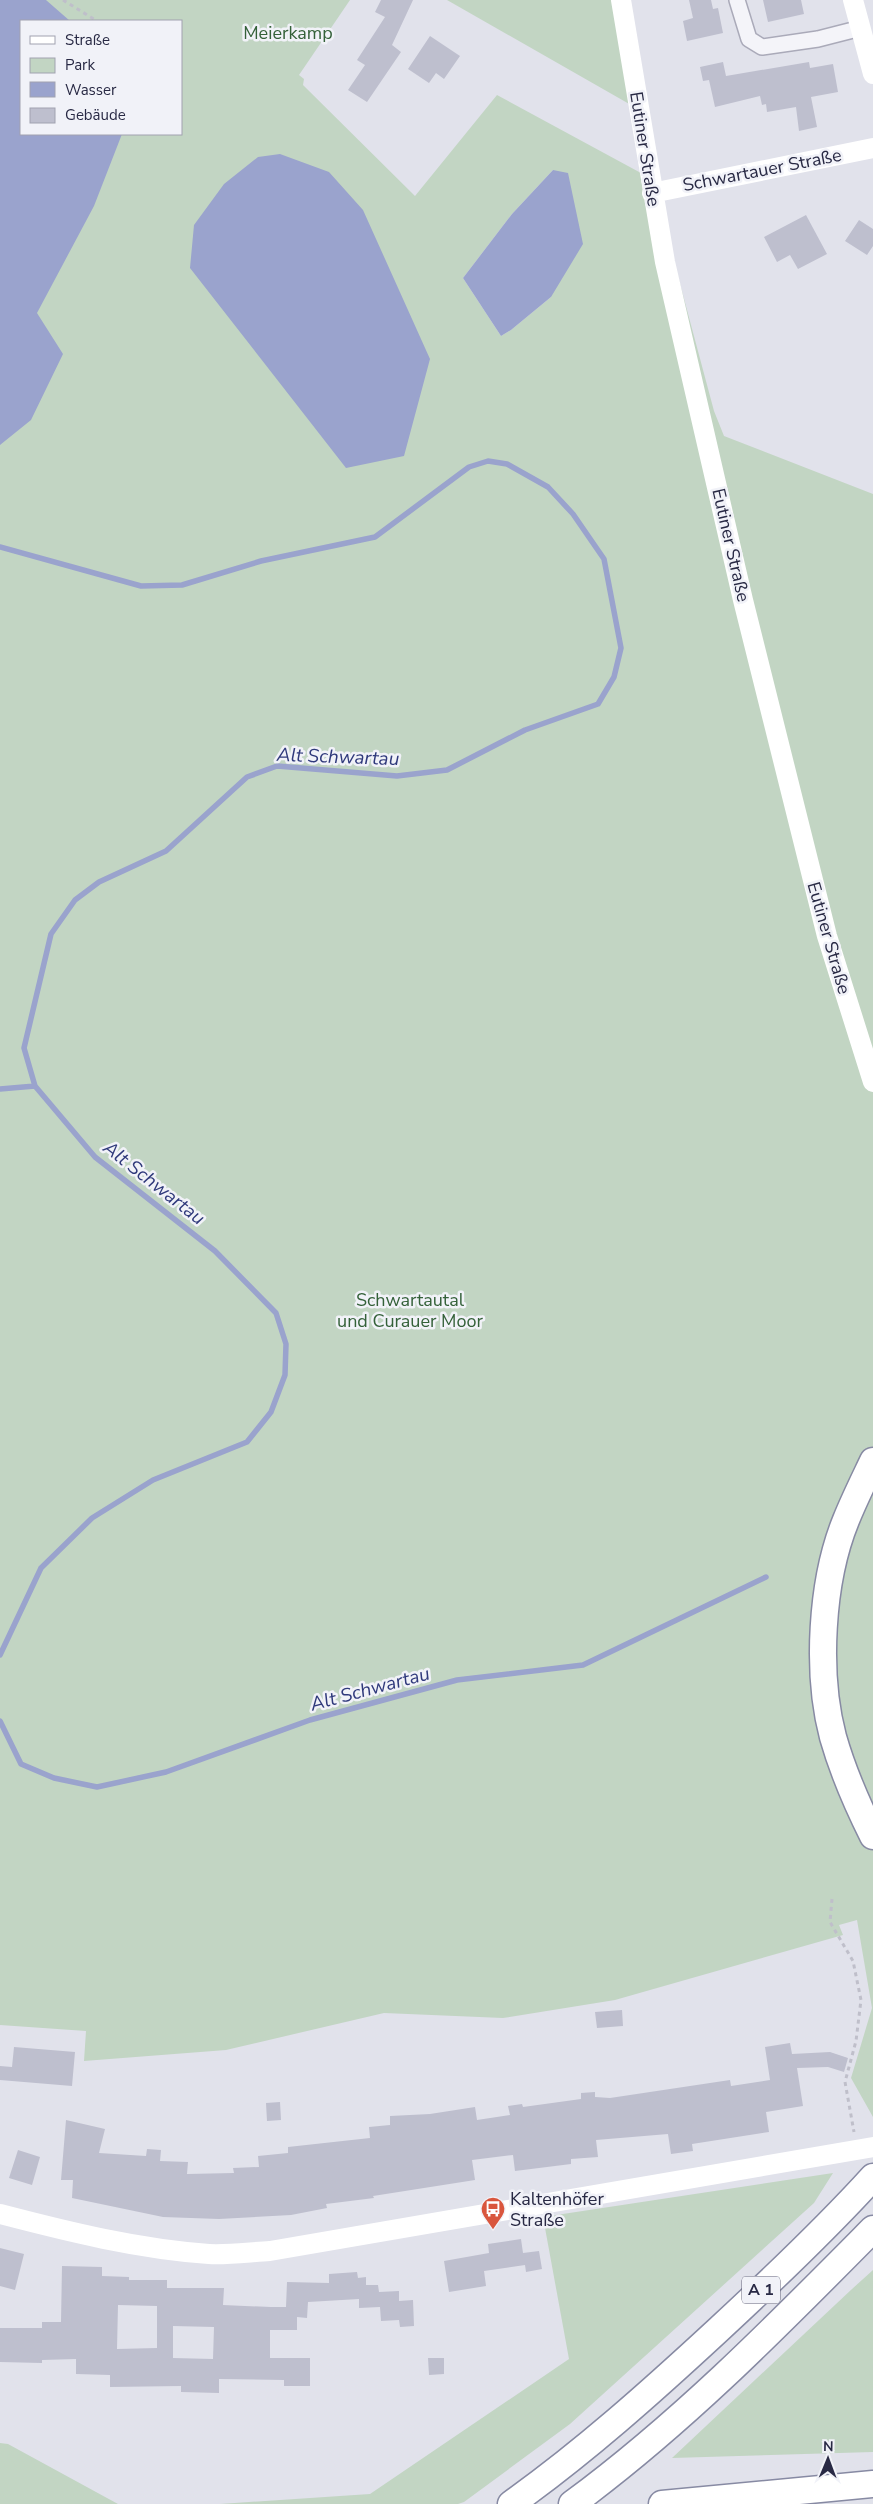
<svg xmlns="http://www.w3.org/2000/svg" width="873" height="2504" font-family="'Nunito Sans',sans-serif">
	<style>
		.green { fill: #c2d5c3; fill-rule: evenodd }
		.water { fill: #9aa3cd }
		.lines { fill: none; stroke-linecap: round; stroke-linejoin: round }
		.stream { stroke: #9aa3cd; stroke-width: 5.5 }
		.building { fill: #bebfce; fill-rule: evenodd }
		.street-casing { stroke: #aaaab9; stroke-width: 18 }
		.highway-casing { stroke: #878aa3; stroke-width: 29 }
		.path { stroke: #bfbfca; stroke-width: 3; stroke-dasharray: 4 4; stroke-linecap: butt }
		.street { stroke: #f4f4f9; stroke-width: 15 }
		.secondary { stroke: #fff; stroke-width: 20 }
		.highway { stroke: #fff; stroke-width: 26 }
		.labels { text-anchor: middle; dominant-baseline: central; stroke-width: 5; stroke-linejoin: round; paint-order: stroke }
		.shield { fill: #f1f2f8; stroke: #64657a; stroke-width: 1 }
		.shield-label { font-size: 16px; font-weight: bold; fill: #282944 }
		.park-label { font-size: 18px; fill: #346139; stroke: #f1f2f8 }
		.street-label { font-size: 18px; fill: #282944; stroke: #f1f2f8 }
		.poi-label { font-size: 18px; fill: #282944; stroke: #f1f2f8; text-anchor: start }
		.water-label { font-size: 19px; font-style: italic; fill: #2f397b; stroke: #f1f2f8 }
	</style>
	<rect width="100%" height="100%" fill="#e1e2eb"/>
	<path class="green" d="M0,0h350l-51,75 5,4 -1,6 112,111 82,-101 155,84 62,232 10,25 149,58v1623l-22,-39 21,-70 -15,-88 -18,5 4,10 -228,65 -112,18 -119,-5 -158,37 -142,11 2,-30 -86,-6zM21,21h160v113h-160zM553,170l-2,127 -40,33 -10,6 -38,-58 49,-64z
		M447,0h174l17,109z
		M833,2173l-19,30 -244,221 -106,78 -6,2h-238l150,-10 199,-135 -26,-142z
		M873,2270v182l-201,6 180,-169z
		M0,2443l8,1 110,60h-118z"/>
	<path class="water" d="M0,0h46l24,21h-49v113h101l-28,72 -57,107 26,41 -32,66 -31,25z
		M280,154l49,18 34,38 67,149 -26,97 -58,12 -156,-200 4,-43 30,-41 34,-27z
		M553,170l15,3 15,71 -32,53 -40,33 -10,6 -38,-58 49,-64z"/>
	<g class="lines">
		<path class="stream" d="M0,547l141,39 41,-1 79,-24 114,-24 94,-70 19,-6 19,3 41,23 25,27 31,45 17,89 -7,29 -16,27 -73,26 -78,40 -50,6 -120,-10 -30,11 -81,74 -67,31 -24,18 -24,34 -27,114 11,38 60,71 120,94 61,62 10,31 -1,31 -14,37 -24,30 -94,38 -61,38 -51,50 -41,87
			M0,1089l35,-3
			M0,1721l21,43 33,14 43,9 69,-15 144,-52 147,-40 126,-15 183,-88"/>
	</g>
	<path class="building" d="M381,0h32l-21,45 9,7 -34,50 -19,-12 17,-25 -8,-5 28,-43 -10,-5z
		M689,0h22l2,9 5,-1 5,25 -36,8 -4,-20 10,-3z
		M763,0h38l3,14 -36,8z
		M430,36l30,20 -16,23 -8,-6 -7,10 -21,-14z
		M723,62l3,14 83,-14 1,6 23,-4 5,28 -27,5 6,30 -18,4 -3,-24 -29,5 -1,-8 -4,1 -2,-9 -45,11 -6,-27 -6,1 -3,-14z
		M806,215l21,39 -29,15 -8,-14 -13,7 -13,-25z
		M859,220l14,9v17l-6,9 -22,-14z
		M622,2010l1,16 -26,2 -2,-16z
		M790,2043l2,11 38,-2 18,6 -4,14 -16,-5 -31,1 6,38 -37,6 3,20 -77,12 1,7 -22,3 -3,-20 -72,6 2,17 -27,2v5l-56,7 -2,-16 -41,5 3,20 -102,16 1,2 -48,6 1,4 -36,7 -72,4 -56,-2 -91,-19 1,-18h-12l5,-60 39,9 -6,24 47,3 1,-7 14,1 -1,11 28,1 -1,12 47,-1 -1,-5 26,-1 -1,-11 30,-3v-6l82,-9 -1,-11 21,-2v-9l40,-2 45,-7 2,13 33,-5 -2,-9 14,-2 1,3 58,-8v-6l14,-1v5l15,1 120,-18 1,6 39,-6 -5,-33z
		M14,2047l61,5 -3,34 -72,-6v-14l12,1z
		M280,2102l1,18 -14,1 -1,-18z
		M18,2150l22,7 -8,28 -23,-7z
		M521,2239l2,14 16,-2 3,18 -16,3 -1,-7 -41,6 2,15 -37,6 -5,-31 45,-8 -1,-9z
		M0,2248l24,6 -9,36 -15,-4z
		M62,2266l40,1v9l27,1v3h38v8h57l-1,17 48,2h15l1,-25 42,1v-9l28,-2 1,6 8,-1v8h12l1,7 20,-1v10l14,-1 1,26 -14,1 -1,-7 -18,1 -1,-14 -21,1v-9l-51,3 -1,16 -10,-1v13h-27v28h40v28h-26v-6l-65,-1v14l-38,-1v-6l-71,1v-12l-34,-1v-15l-34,1v3l-42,-1v-34h42v-6h19zM118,2305l39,1v42l-40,1zM173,2326l41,1 -1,32 -40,-1z
		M428,2358h16v16l-15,1z"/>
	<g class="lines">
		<defs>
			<path id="street" d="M737,0l12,39 13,8 56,-8 43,-11"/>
			<path id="highway" d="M873,1461c-9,19 -19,39 -27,59 -25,61 -30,153 -13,217 10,35 24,67 40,99
				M511,2504c73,-52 140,-112 206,-173 54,-50 107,-100 156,-154
				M572,2504c110,-81 205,-178 301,-275
				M662,2504l211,-20"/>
		</defs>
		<use href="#street" class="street-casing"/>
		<use href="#highway" class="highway-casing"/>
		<path class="path" d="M63,0l34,21
			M832,1899l-2,23 23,39 8,39 -5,41 -11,41 9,50"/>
		<use href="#street" class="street"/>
		<path class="secondary" d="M621,0l44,262 78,338 84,336 46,146
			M853,0l20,74
			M652,193l221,-45
			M0,2214c69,18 138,35 209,40 20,1 41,-2 61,-3l603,-104"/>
		<use href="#highway" class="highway"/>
	</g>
	<defs>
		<symbol id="bus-pin" viewBox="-11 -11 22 30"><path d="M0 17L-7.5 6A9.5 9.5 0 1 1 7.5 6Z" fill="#d9563d" stroke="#f1f2f8"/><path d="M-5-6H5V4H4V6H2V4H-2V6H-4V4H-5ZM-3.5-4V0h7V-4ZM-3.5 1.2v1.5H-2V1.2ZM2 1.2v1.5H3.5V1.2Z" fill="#fff"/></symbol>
	</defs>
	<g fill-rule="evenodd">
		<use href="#bus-pin" x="479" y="2195" width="28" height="38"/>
	</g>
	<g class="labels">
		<rect class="shield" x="742" y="2276.5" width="38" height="27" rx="4"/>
		<g class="shield-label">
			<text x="761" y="2290">A 1</text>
		</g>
		<g class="park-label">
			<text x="288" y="33">Meierkamp</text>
			<text x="410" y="1300">Schwartautal<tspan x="410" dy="21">und Curauer Moor</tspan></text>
		</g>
		<g class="street-label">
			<text transform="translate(645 149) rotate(81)">Eutiner Straße</text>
			<text transform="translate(762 170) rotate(-11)">Schwartauer Straße</text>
			<text transform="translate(731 545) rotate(77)">Eutiner Straße</text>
			<text transform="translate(829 938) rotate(74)">Eutiner Straße</text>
		</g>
		<g class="poi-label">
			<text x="510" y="2199">Kaltenhöfer<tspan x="510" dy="21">Straße</tspan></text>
		</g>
		<g class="water-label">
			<text transform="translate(338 757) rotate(2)">Alt Schwartau</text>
			<text transform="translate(154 1183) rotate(38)">Alt Schwartau</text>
			<text transform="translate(370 1689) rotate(-15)">Alt Schwartau</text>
		</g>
	</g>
	<rect x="20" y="20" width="162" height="115" fill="#f1f2f8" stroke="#a1a2b0"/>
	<rect x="30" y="36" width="25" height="8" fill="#ffffff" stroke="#a1a2b0"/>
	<text x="65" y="45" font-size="15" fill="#282944">Straße</text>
	<rect x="30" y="58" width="25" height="15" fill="#c2d5c3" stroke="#a1a2b0"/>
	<text x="65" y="70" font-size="15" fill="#282944">Park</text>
	<rect x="30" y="82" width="25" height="15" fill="#9aa3cd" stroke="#a1a2b0"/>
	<text x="65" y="95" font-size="15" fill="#282944">Wasser</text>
	<rect x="30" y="108" width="25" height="15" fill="#bebfce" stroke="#a1a2b0"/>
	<text x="65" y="120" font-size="15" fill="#282944">Gebäude</text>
	<g transform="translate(828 2459) rotate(1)" stroke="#f1f2f8" stroke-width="4" paint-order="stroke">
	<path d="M0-4L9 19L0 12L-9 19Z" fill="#282944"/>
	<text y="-8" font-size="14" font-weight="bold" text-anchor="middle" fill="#282944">N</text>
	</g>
</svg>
